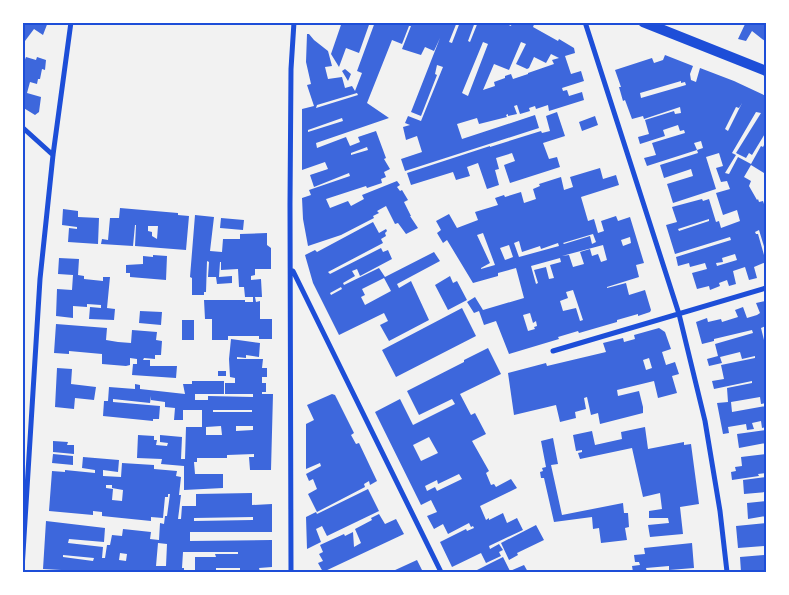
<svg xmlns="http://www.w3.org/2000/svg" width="789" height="595" font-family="'Archivo Narrow',sans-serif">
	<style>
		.building { fill: #3d67dc; fill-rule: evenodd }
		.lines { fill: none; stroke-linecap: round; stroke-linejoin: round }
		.minor { stroke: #1d4ed8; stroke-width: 5 }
		.secondary { stroke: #1d4ed8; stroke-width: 10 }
		.neatline { fill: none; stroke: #1d4ed8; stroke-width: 2 }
	</style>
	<rect width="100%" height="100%" fill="#f2f2f2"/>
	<path class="building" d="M25,22h23l-5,13 -9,-6 -12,16v-22l5,1z
		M342,22h28l-11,31 -13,-5 -7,19 -8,-13z
		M375,22h82l-8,20 3,1 8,-21h15l-7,19 2,1 8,-20h24l9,4 1,-4h23l-2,5 25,14 1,-2 15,9 1,5 -10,3 6,18 10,-3 3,10 -22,7 1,3 4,-1 2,6 13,-4 2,8 -35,11 -1,-6 -12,4 -1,-3 -6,2 1,3 -10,3 -3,-9 -3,1 3,8 -9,2v-2l-2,1 1,2 -28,7 -2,-6 -20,6 5,15 73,-24 4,13 -134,43 -4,-12 21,-7 -5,-16 -11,4 -3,-13 7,-2 -5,-2 3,-7 13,5 22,-54 -6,-2 -2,9 2,1 -16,41 -10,-4 29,-74 -6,13 -9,-4 -4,8 -19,-6 9,-23h-2l-7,18 -10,-4 -25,63 22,15 -73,25 1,5 29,-11 4,9 10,-4 -2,-5 18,-6 10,27 -2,1 6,10 -6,3 2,5 -5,2 1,4 -15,5 -1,-2 -40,13 4,9 18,-7 3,5 13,-7 -2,-4 35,-14 3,4 -3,2 3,4 2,-1 6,10 -4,2 7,14h-1l8,12 -12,6 -8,-11 -3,1 -9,-18 -9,5 2,2 -6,3 1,2 -33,17 -33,11 -5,-27 -1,-21 9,-3 -2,-5 41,-14 -1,-3 -35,14 -4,-12 18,-6 -3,-7 -23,8v-61l12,-3 -7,-21 4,-1 -5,-22 1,-28h2l5,6 14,11 4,15 -7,1 3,12 14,-2 3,11 7,-2 3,5 7,-18 -5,-2zM483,42l5,2 -20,52 -6,-3zM521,42l5,2 -10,20 11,5 2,-1 5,-11 12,6 5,-9 8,4 -7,2 2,4 -26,9v1l-15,5 -2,-5 -6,2v2l-11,4 1,4 -12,4 11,-26 15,6zM357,93l1,2 -42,13 1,-3zM342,118l1,3 -35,11v-2zM367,147l1,3 -17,5v-2z
		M746,22h20v20l-14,-11 -6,10 -8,-2z
		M665,55l28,11 -3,8 1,6 5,2 4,-14 34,13 32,15v36l-14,23 -3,-2 -3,5 -10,-5 25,-40 -5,-1 -24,41 4,2 -11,18 4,1 9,-17 13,7 10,-18 2,1 3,-6v28l-2,4 -13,-8 -7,12 7,4 -2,5 8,14 1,-1 1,3 4,-1 3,9v43l-7,-23 -4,2 1,2h2l8,28 -12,5 3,11 -8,2 -4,-13 -12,4 3,13 -7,2 -2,-6 -8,3 1,3 -10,4 -1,-4 -12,3 -5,-16 15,-4 -2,-6 -15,4 -1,-4 -11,3 -2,-9 55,-17 -1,-3 -55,17 -9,-29 11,-3 -5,-15 30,-8 1,2 6,-2 7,23 3,-1 2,7 19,-7 -3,-11 -14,5 -7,-22 14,-4 -3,-8 -6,1 -5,-14 7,-2 -4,-13 -13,4 10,32 -43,14 -6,-19 26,-8 -2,-7 -27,9 -4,-13 38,-12 -1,-3 6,-2 -2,-7 -7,2 3,7 -50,16 -3,-8 12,-3 -4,-12 33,-10 -1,-3 -4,1 -2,-6 -15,5 2,6 -25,8 -2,-7 11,-3 -4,-14 29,-9 1,3 6,-1 -1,-6 -36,12 -1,-3 -11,3 -7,-19 -2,1 -4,-14h2l-6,-17 37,-12 2,5 9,-3zM681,81v2l4,-1 1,3 -45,13 -1,-5zM742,103l-14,28 -3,-2 11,-22 3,1zM709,219v2l-30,10 -1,-2zM735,254l2,6 -20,6 -1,-3 7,-1 -1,-4z
		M26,57l10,3 1,-3 9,3 -1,10 -3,-1 -2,10h-2l-1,5 -7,-2 -3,11 14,4 -2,15 -4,3 -13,-8v-40z
		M345,69l6,5 -3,7 -6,-10z
		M557,112l8,24 -22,7 6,16 8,-2 3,10 -50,16 -6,-18 11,-4 -3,-8 -16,5 3,11 -4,1 4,15 -12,4 -9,-26 -11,4 3,9 -14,4 -3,-8 -42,13 -4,-12 83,-27v1l51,-16 1,2 8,-2 -4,-15z
		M595,116l3,9 -16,6 -3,-9z
		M600,168l3,11 13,-4 3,10 -38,12 7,24 6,-2 4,14 6,-2 -3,-10 15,-5 2,5 12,-4 14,46 -8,2 3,12 -32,10v1l19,-5 3,12 16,-5 6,20 -1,2 -12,4v-2l-21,6v2l-38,11 -1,-2 -20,6 1,2 -50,15 -13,-33 -12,4 -5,-14 -5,2 -7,-11 8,-5 8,13 41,-12 -8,-30 -18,5v3l-25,7 -26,-43 -4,3 -6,-10 4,-3 -5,-9 13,-7 8,14 21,-8 -3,-8 23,-7 -3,-7 9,-3 1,2 16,-5 3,11 12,-4 -3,-10 7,-3 -1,-2 22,-7 3,13 9,-3 -3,-10zM483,233l12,32 -14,4v-1l9,-5 -13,-28zM593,234l3,8 -4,2 -2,-8 -26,8 -1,-1zM630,237l1,6 -8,3 -2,-6zM519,241l3,11 18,-6 1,3 17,-6 1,3 -40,11 -5,-14zM509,245l4,12 -8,3 -5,-12zM603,245l4,15 -6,2 -3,-8 -6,2 -2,-7 -10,3 4,12 -11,3 -4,-12 -7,1zM560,258l1,4 -11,3 4,13 -5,1 -3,-12 -12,3 4,13 -2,1 -5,-18zM573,290l10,30 -3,1 -4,-13 -13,3 -3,-10 8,-3 -2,-6zM530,313l3,10 3,-2 1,5 -3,1 1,2 -7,2 -5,-16z
		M120,208l58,5v2l11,1 -3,34 -51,-4 1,-21h-1l-2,21 -32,-2 1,-5 6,1 2,-22h9zM148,226h10l-1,13 -5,-3v-4l-4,-1z
		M63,209l15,2v6l21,1 -1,26 -30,-2 1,-14 8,1v-2l-15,-2z
		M195,215l19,2 -4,34 12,1 1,-13h17v-5l27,-1v12l4,3v21h-16v6l-4,1v4l10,-1 1,18h-7l1,5 4,-1v18h12v20h-13v-3h-31v4h-16v-21h-7l-1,-19h41v2h8v-5h-8l-1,-10h-5l-1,-18 -17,1v-8h-1l-1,15 13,-1v7l-15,1 -1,-7h-8l1,-15 -2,-1 -1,31h-2v3h-12v-17l-2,-1z
		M221,218l23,2 -1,10 -23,-2z
		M373,222l6,11 7,-4 1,2 -2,2 1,3 -5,3 2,4 -55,29 2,2 51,-26 2,4 5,-2 4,9 -32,17 -3,-7 -5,2 3,5 -12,7 1,2 35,-17 6,9 49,-25 6,9 -43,23 2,4 12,-7 18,39 -40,21 -9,-16 8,-4 -4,-8 -45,22 -26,-52 -8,-28 10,-5 2,2zM384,278l7,13 -26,14 -4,-8 4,-2 -3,-6zM341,287l1,2 -11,6 -1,-2z
		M153,255l14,1 -1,24 -36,-3v-4h-4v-8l17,-1v-8l10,1z
		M59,258l20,1 -1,16 6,1v3l19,2v-4h7l-3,31 8,1 -1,11 -25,-1 1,-12 11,1v-3l-14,-1v3l-14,-1v12l-17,-2 1,-27 15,1 1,-15 -15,-1z
		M450,276l3,7 4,-2 10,19 -19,10 -13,-25z
		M765,301l1,5v20l-5,2 3,12 2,-1v64l-5,1 -1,-7 -29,5 1,10 34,-6v21l-4,1 -1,-7 -9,2 2,6 -7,1 -1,-6 -18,3 1,6 -6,1 -6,-31 11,-1 -1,-14 25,-5v-2l-38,8 -2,-8 12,-2 -3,-14 34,-7v-2l-13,3 -2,-7 -20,5 2,6 -13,3 -2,-7 11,-3 -3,-12 38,-11 -1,-3 -38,9v2l-12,3 -6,-22 11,-4 1,4 13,-3 1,3 16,-5 -3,-7 8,-3 4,11 10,-3 3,-2 -4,-10z
		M462,308l14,28 -80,41 -14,-27z
		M140,311l22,1 -1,13 -22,-2z
		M182,320h12v20h-12z
		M56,324l51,4 -1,12 12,2 13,1 1,-13 25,2 -1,8 6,1 -1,14h-6v4l-11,-1 -1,2h7v6h27l-1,12 -44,-3 1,-11h4v-5l-7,-1v7l-4,1 -24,-2v-10l-33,-3v3l-15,-1z
		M659,328l6,4 6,17 -9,3 4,13 9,-3 4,12 -7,2 5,17 -19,5 -4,-17 -37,9 1,6 21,-5 4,16v6l-43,11 -2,-11 -7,2 -4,-18 -3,1 2,11 -11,3 1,6 -16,4 -4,-17 -42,10 -6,-42 38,-10 1,3 59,-14 -3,-9 20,-5 1,4 11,-3 -1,-4zM649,358l3,10 -6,2 -3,-10z
		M231,339l29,4 -1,14 -13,-2v3l-9,-1v2h26l-1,9h5v9h-5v6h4v9h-4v2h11l-2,76h-21l-1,-13h5v-3l-27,1v3h-30v4h-3l1,12h28v14l-39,2v-24l-23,-2 1,-5 -25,-1 1,-23 16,1v4h3l-1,5 11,1 1,-3 -8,-1v-7l22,2 -1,22h4l1,-32h16v-17h-19v10h-9l1,-12 -10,-1v-5l-14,-2v-4l-1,7 -37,-4v3l47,4 -1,13h-6v2l-50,-5 1,-15h4l1,-14 26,2v-5l5,1v4l45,5 -2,-10h9v-3h32v13h-29v6h13v-4l45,1v-3h-28v-11h10v-5l-5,-1 -1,-18zM213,410h39v2h-39zM221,426l1,9h-16v-8zM236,426h17v4l-17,1z
		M488,348l13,26 -41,20 11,21 4,-2 11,21 -14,7 17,30 -3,2 5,12 3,-1 2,3 15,-8 6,9 -37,18 6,14 3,-2v2l14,-7 4,10 10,-5 6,12 -34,16 1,3 9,-5 4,6 -4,2 2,4 -15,7 -5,-10 -29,14 -12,-25 26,-13 1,2 7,-3 -1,-2 -2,1 -2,-4 -21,11 -5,-10 -9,5 -7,-13 10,-4 -6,-12 -10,5 -46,-93 25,-13 13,26 42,-21 -3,-5 -33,16 -12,-24 57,-29v-2zM429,437l9,16 -17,8 -8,-16zM459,474l3,5 -25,12 -2,-4 -8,4 -2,-5 12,-6 1,4z
		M57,368l15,1 -1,15 25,3 -2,13 -19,-2 -1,11 -19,-2z
		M218,371h8v5h-8z
		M332,394l3,1 19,38 -3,2 5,9 3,-1 18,38 -7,4 -1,-4 -5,3 1,3 -48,25 -9,-18 9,-5 -4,-10 -4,2 -3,-7 15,-8 -1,-3 -14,6v-45l8,-4 -7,-15z
		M645,427l3,22 36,-7v3l7,-1 8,60 -19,3 3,27 -33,3 -2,-12 21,-2 -1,-5h-19v-7l13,-2 -2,-16 -17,4 -11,-49 -52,11 -2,-6 4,-1v-2l-6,1 -3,-16 19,-4 3,14 27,-6 -1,-7z
		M766,430v13l-27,5 -2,-14z
		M553,438l5,26 -7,1 11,50 61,-12 1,10h4l1,14 -4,1 2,12 -26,3 -2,-15 -6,1 -1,-12 -38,5 -10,-44h-3l-1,-6 3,-1 -1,-3 4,-1 -5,-26z
		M53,441l15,1 -1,3h7v9l-21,-2z
		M53,454l20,2v9l-21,-2z
		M766,454v19l-8,1 1,2 -27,4 -1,-8 5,-1 -1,-4 7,-1 -1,-9z
		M83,457l36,3 -1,12 -15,-2v6l18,1 1,-14 32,2v4l23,2 -1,5 5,1 -2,18h2l-3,24h3l1,-13h14v-12l56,-1v12l20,-1v28h-82v9l82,-1v27l-13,1 1,4h-34v-1h14v-3h-24v4h-21v-15h21l-1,-3h23v-2h-55l-1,16h2v4h-124l1,-2 -18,-1 3,-48 59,7 -1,14 -35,-3 -1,4 35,4 -1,11h3l2,-13h3l2,-10 10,1 1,-7 28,3 -1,7 9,1 1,-17 4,1 1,-8h2l3,-22h-2v3h-3l-2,21 -12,-1v4l-49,-5v-4l-9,-1v4l-44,-4 3,-40 13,1v-2l30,3v-3l-13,-2zM106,485h6v3l11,2 -1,11 -10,-1 1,-11 -7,-1zM253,517v3l-59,1v-3zM158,543l9,1 -1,22h-10zM120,553l7,1 -1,7 -7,-1zM63,555l31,3 -1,3 -30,-4z
		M766,477v15l-22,2 -1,-14z
		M368,489l11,22 -52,25 -5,-10 -6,3 5,13 -14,7 -1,-32 10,-5 1,2z
		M766,501v15l-18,3 -1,-16z
		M379,514l6,10 11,-5 8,15 -81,38 -5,-9 5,-2 -4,-7 4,-2 -3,-7 24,-11 1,2 8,-4 1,15 7,-4 -6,-14 17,-9 -1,-2z
		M766,523v49h-25l-1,-15 24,-2v-9l-26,2 -2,-22z
		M536,525l8,15 -27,13 1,2 -9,5 -8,-17z
		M692,543l2,25 -25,2v-4l-23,2 1,4h-14l-1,-6 8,-1 -1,-3h-4l-1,-7 11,-1 -1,-6z
		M503,557l7,14 14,-6 4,7h-55z
		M417,560l6,12h-29l-1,-1z
		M706,570v2h-43v-1z"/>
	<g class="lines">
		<path class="minor" d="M585,22l94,292 26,107 15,90 7,61
			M22,127l31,28
			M293,271l148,301
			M553,351l213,-63
			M22,569l18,-290 13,-124 18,-133
			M291,572l-1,-368 1,-135 3,-47"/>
		<path class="secondary" d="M643,22l123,49"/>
	</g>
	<rect width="789" height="595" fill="none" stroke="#ffffff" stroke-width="48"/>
	<rect x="24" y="24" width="741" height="547" class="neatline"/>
</svg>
